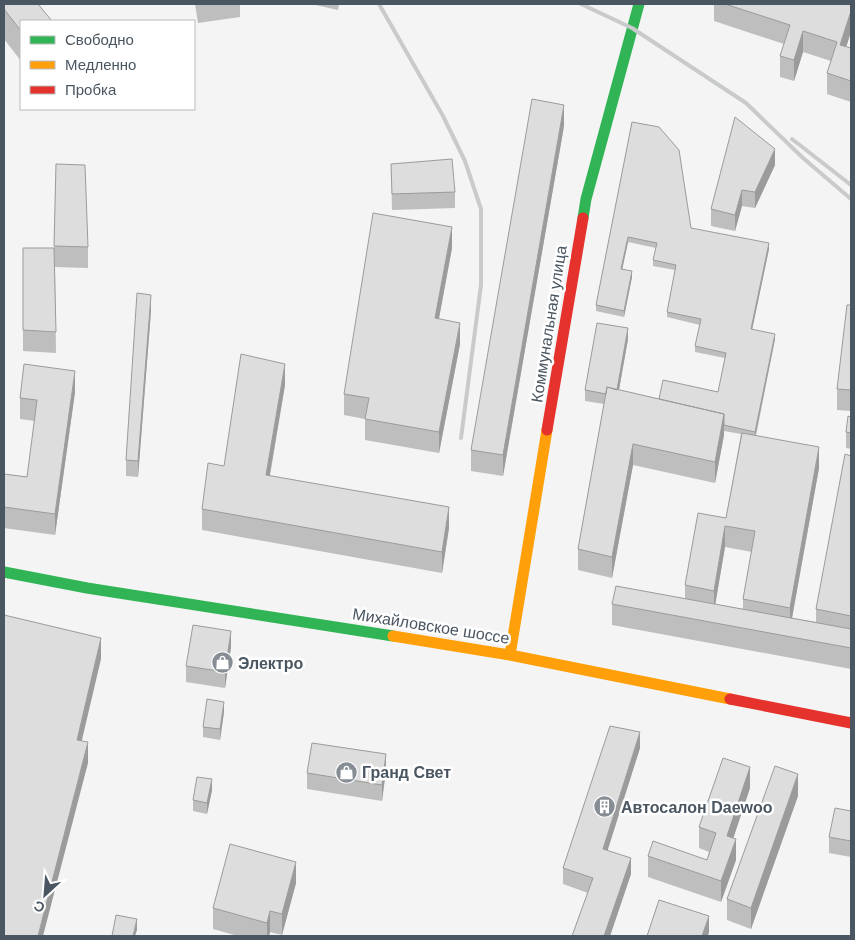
<svg xmlns="http://www.w3.org/2000/svg" width="855" height="940" font-family="Helvetica,sans-serif">
	<style>
		.lines { fill: none; stroke-linecap: round; stroke-linejoin: round }
		.fast { stroke: #30b455; stroke-width: 11 }
		.slow { stroke: #ff9f0a; stroke-width: 11 }
		.jam { stroke: #e5322d; stroke-width: 11 }
		.rail { stroke: #c9cacc; stroke-width: 4 }
		.wall { fill: #bebebf; fill-rule: evenodd }
		.shaded-wall { fill: #9b9b9b }
		.building { fill: #ddddde; stroke: #9b9b9b }
		.labels { text-anchor: middle; dominant-baseline: central; stroke-width: 5; stroke-linejoin: round; paint-order: stroke }
		.street-label { font-size: 16px; fill: #4a5661; stroke: #fff }
		.poi-label { font-size: 16px; font-weight: bold; fill: #4a5661; stroke: #fff; text-anchor: start }
	</style>
	<rect width="100%" height="100%" fill="#f4f4f4"/>
	<g class="lines">
		<path class="fast" d="M583,218l3,-19 53,-195
			M4,572l83,16 306,48"/>
		<path class="slow" d="M393,636l117,19 220,44
			M510,655l37,-225"/>
		<path class="jam" d="M547,430l36,-212
			M730,699l121,24"/>
		<path class="rail" d="M379,4l64,112 22,45 16,48v76l-20,153
			M581,4l51,24 114,75 57,55 48,41
			M792,139l59,46"/>
	</g>
	<path class="wall" d="M4,4l17,17v40l-17,-22z
		M195,4h45v13l-42,6z
		M311,4h28l-1,6z
		M714,4h137v28l-5,15 5,1v54l-24,-8v-21l4,-12 -28,-9 -9,29 -14,-4v-21l4,-12 -70,-23z
		M632,122l59,106 78,21 -17,80 23,10 -19,97 63,32 -27,150 24,4v-13l35,-153v213l-239,-44v-21l73,-6v-13l41,-67 15,-84 -17,-3v4l-9,48 -82,-18 -21,113 -34,-8v-21l26,-145 -19,-3v-11l43,-51 -9,51 40,9 59,-7 7,-34 -30,-6v-6l5,-21 -33,-8v-5l8,-42 -22,-4v-6l3,-12 -28,-6 -6,28 10,7 -8,40 -28,-6v-6zM725,547l27,5 -9,47v10l-28,-5z
		M564,126l-61,350 -32,-5v-21z
		M56,164l32,83v21l-33,-1 1,86 -33,-2v-103h31z
		M391,164l64,28v16l-63,2z
		M775,165l-20,43 -13,-2 -7,25 -24,-5v-17z
		M452,248l-13,71 21,25 -21,109 -74,-13v-21l-21,-4v-21z
		M851,305v106l-14,-1v-21z
		M151,311l-13,166 -12,-1v-16z
		M285,385l-15,91 179,52 -7,45 -240,-43v-21l22,-43z
		M75,392l-20,143 -51,-7v-54l23,3 8,-56 -15,-2v-21z
		M851,417v32l-5,-1v-16z
		M231,647l-6,41 -39,-6v-16z
		M224,712l-4,28 -17,-3v-10z
		M640,748l-33,102 24,24 -21,62h-38l16,-43 -25,-9v-16z
		M386,770l-4,31 -75,-12v-16z
		M750,788l-17,50 3,22 -15,42 -73,-25v-21l59,4 2,-8 -10,-4v-21z
		M212,790l-5,24 -14,-3v-11z
		M798,796l-47,133 -24,-9v-21z
		M851,811v46l-22,-4v-16z
		M296,883l-14,52 -12,-3 -1,4h-31l-25,-7v-21z"/>
	<path class="shaded-wall" d="M851,11v21l-11,34v-21z
		M803,31v21l-9,29v-21z
		M564,105v21l-61,350v-21z
		M775,149v16l-20,43v-16z
		M742,190v16l-7,25v-16z
		M452,227v21l-17,91v-21z
		M628,237v5l-7,33v-6z
		M769,243v6l-18,86v-6z
		M632,271v6l-8,40v-6z
		M151,295v16l-13,166v-16z
		M460,323v21l-21,109v-21z
		M628,328v11l-12,67v-10z
		M775,334v5l-20,98v-5z
		M285,364v21l-19,111v-21z
		M75,371v21l-20,143v-21z
		M724,414v21l-9,48v-21z
		M633,444v21l-21,113v-21z
		M819,447v21l-29,161v-21z
		M449,507v21l-7,45v-21z
		M725,526v21l-11,65v-21z
		M231,631v16l-6,41v-16z
		M101,638v21l-24,102v-21z
		M224,702v10l-4,28v-11z
		M640,732v16l-37,117v-16z
		M88,742v21l-45,173h-5z
		M386,754v16l-4,31v-16z
		M750,767v21l-23,69v-21z
		M798,774v22l-47,133v-21z
		M212,779v11l-5,24v-11z
		M736,839v21l-15,42v-21z
		M631,858v16l-21,62h-6z
		M296,862v21l-14,52v-21z
		M270,911v21l-1,4h-2v-13z
		M709,916v16l-1,4h-6z
		M137,919v11l-2,6h-2z"/>
	<path class="building" d="M4,4h34l14,17h-31v10l-17,-22z
		M725,4h126v7l-11,34 11,3v33l-24,-8 10,-31 -34,-11 -9,29 -14,-4 10,-31z
		M532,99l32,6 -61,350 -32,-5z
		M735,117l40,32 -20,43 -13,-2 -7,25 -24,-6z
		M632,122l27,5 20,23 12,78 78,15 -18,86 24,5 -20,98 -31,-7v-11l-65,-15 4,-19 55,12 8,-39 -31,-7 6,-27 -34,-7 9,-47 -23,-5 4,-17 -29,-6 -7,32 11,2 -8,40 -28,-6z
		M452,159l3,33 -63,2 -1,-30z
		M56,164l29,1 3,82 -34,-1z
		M373,213l79,14 -17,91 25,5 -21,109 -74,-13 4,-21 -25,-4z
		M23,248h31l2,84 -33,-2z
		M137,293l14,2 -13,166 -12,-1z
		M847,305h4v85l-14,-1z
		M597,323l31,5 -11,62 -10,-3 -1,7 -21,-4z
		M241,354l44,10 -19,111 183,32 -7,45 -240,-43 6,-46 16,3z
		M24,364l51,7 -20,143 -51,-7v-33l23,3 10,-77 -17,-2z
		M607,387l117,27 -9,48 -82,-18 -21,113 -34,-8z
		M848,416l3,1v16l-5,-1z
		M742,433l77,14 -29,161 -47,-9 12,-68 -30,-5 -11,65 -29,-6 13,-72 28,5z
		M845,454l6,2v160l-35,-7z
		M616,586l235,43v19l-239,-44z
		M4,615l97,23 -24,102 11,2 -50,194h-34z
		M193,625l38,6 -6,41 -39,-6z
		M207,699l17,3 -4,27 -17,-2z
		M610,726l30,6 -37,117 28,9 -27,78h-32l21,-58 -30,-10z
		M312,743l74,11 -4,31 -75,-12z
		M723,758l27,9 -23,69 9,3 -15,42 -73,-25 5,-15 54,19 9,-27 -17,-6z
		M775,766l23,8 -47,134 -24,-9z
		M197,777l15,2 -5,24 -14,-3z
		M835,808l16,3v30l-22,-4z
		M230,844l66,18 -14,52 -12,-3 -3,12 -54,-15z
		M659,900l50,16 -7,20h-55z
		M116,915l21,4 -4,17h-21z"/>
	<defs>
		<symbol id="shop-disc" viewBox="-11 -11 22 22"><circle r="9.5" fill="#868d94" stroke="#fff"/><path d="M-5-2.5h2.3a2.7 3.5 0 0 1 5.4 0H5L5.5 6h-11ZM-1.5-2.5h3a1.5 2.3 0 0 0-3 0Z" fill="#fff"/></symbol>
		<symbol id="building-disc" viewBox="-11 -11 22 22"><circle r="9.5" fill="#868d94" stroke="#fff"/><path d="M-4-6H4V6H1V3H-1V6H-4ZM-2.5-4.3h1.7v1.8h-1.7ZM.8-4.3h1.7v1.8H.8ZM-2.5-1h1.7V.8h-1.7ZM.8-1h1.7V.8H.8Z" fill="#fff"/></symbol>
	</defs>
	<g fill-rule="evenodd">
		<use href="#shop-disc" x="210" y="650" width="25" height="25"/>
		<use href="#shop-disc" x="334" y="760" width="25" height="25"/>
		<use href="#building-disc" x="592" y="794" width="25" height="25"/>
	</g>
	<g class="labels">
		<g class="street-label">
			<text transform="translate(549 324) rotate(-81)">Коммунальная улица</text>
			<text transform="translate(431 626) rotate(9)">Михайловское шоссе</text>
		</g>
		<g class="poi-label">
			<text x="238" y="663">Электро</text>
			<text x="362" y="772">Гранд Свет</text>
			<text x="621" y="807">Автосалон Daewoo</text>
		</g>
	</g>
	<rect width="855" height="940" fill="none" stroke="#4a5661" stroke-width="10"/>
	<rect x="20" y="20" width="175" height="90" fill="#ffffff" stroke="#b7bbc0"/>
	<rect x="30" y="36" width="25" height="8" fill="#30b455" stroke="#b7bbc0"/>
	<text x="65" y="45" font-size="15" fill="#4a5661">Свободно</text>
	<rect x="30" y="61" width="25" height="8" fill="#ff9f0a" stroke="#b7bbc0"/>
	<text x="65" y="70" font-size="15" fill="#4a5661">Медленно</text>
	<rect x="30" y="86" width="25" height="8" fill="#e5322d" stroke="#b7bbc0"/>
	<text x="65" y="95" font-size="15" fill="#4a5661">Пробка</text>
	<g transform="translate(45 895) rotate(206)" stroke="#ffffff" stroke-width="4" paint-order="stroke">
	<path d="M0-4L9 19L0 12L-9 19Z" fill="#4a5661"/>
	<text y="-8" font-size="14" font-weight="bold" text-anchor="middle" fill="#4a5661">С</text>
	</g>
</svg>
